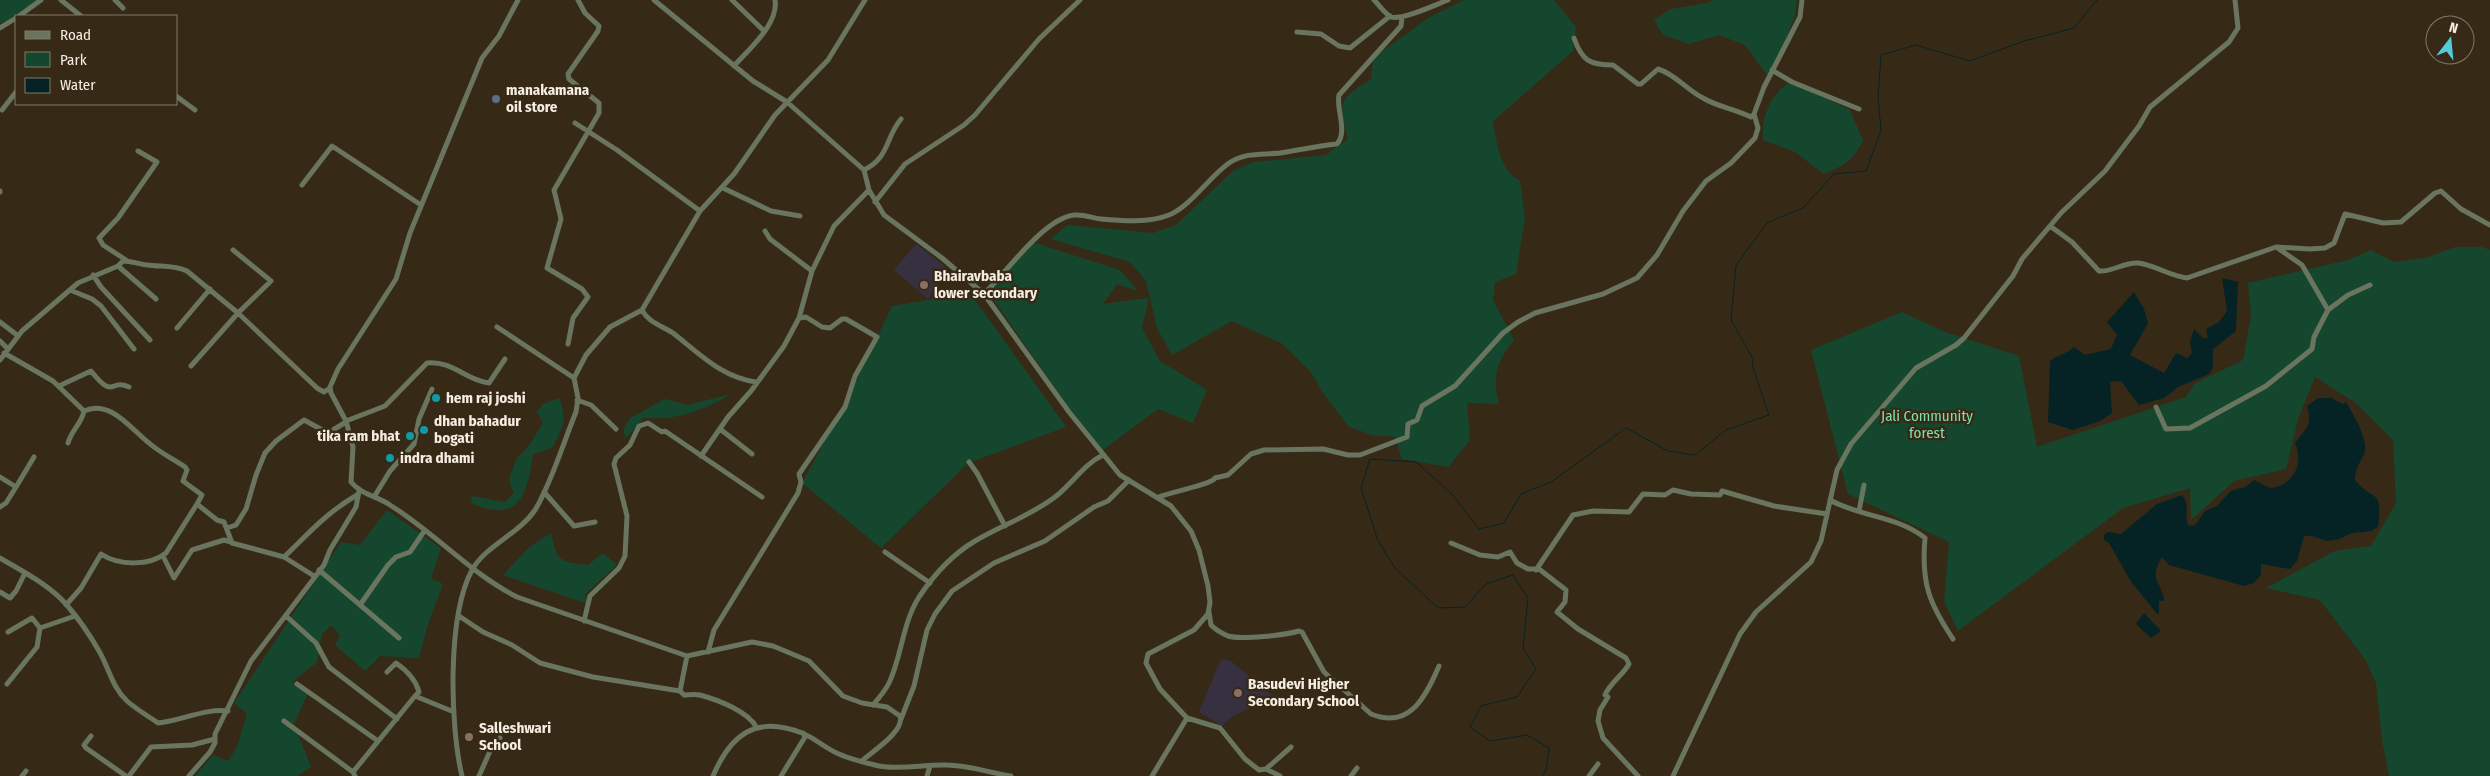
<svg xmlns="http://www.w3.org/2000/svg" width="2490" height="776" font-family="'Fira Sans Condensed',sans-serif">
	<style>
		.education { fill: #373040 }
		.green { fill: #15472f }
		.water { fill: #052225 }
		.lines { fill: none; stroke-linecap: round; stroke-linejoin: round }
		.stream { stroke: #052225; stroke-width: 1 }
		.minor { stroke: #69755e; stroke-width: 5 }
		.service-dot { fill: #5c6f8a; stroke: #362a17; stroke-width: 2 }
		.education-dot { fill: #8d6e63; stroke: #362a17; stroke-width: 2 }
		.culture-dot { fill: #0f9aa8; stroke: #362a17; stroke-width: 2 }
		.labels { text-anchor: middle; dominant-baseline: central; stroke-width: 5; stroke-linejoin: round; paint-order: stroke }
		.poi-label { font-size: 15px; font-weight: bold; fill: #f5ede1; stroke: #362a17; text-anchor: start }
		.park-label { font-size: 15px; fill: #7fdfac; stroke: #362a17 }
	</style>
	<rect width="100%" height="100%" fill="#362a17"/>
	<path class="education" d="M916,244l31,24 -19,31 -34,-29z
		M1221,659l10,2 41,34 -42,23 -8,8 -23,-14z"/>
	<path class="green" d="M0,0h38l-30,20 -8,3z
		M1464,0h90l22,27 -3,24 -80,70c4,23 6,48 27,60l5,37 -9,56 -21,8 -2,18 21,40c-18,23 -22,36 -15,64l-32,-1 3,37 -22,27 -46,-8 -7,-22 -23,-2 -23,-8 -23,-30 -16,-26 -29,-28 -49,-22 -60,34 -15,-27 -11,-47 -16,-19 -79,-23 16,-14 86,8 23,-8 57,-54 21,-9 72,-7 22,-16c-9,-37 -11,-39 23,-60l2,-21 55,-40z
		M1712,0h85l-2,16 -25,63 -25,-34 -26,-10 -30,9 -26,-9 -9,-15 17,-11 37,-6z
		M1787,84l14,2 49,24 13,31c-12,21 -18,24 -39,33l-29,-22 -32,-12c-2,-22 6,-43 24,-56z
		M1032,242l88,28 18,21 -21,-7 -14,20 46,-6 -7,30 18,33 47,29 -14,33 -35,-14 -58,43 -112,-160z
		M2455,247h27l8,3v526h-101l-7,-36 -6,-57 -11,-24 -45,-59 -54,-12 69,-37 36,-5 25,-43 -3,-63 -37,-37 -41,-26 -17,42 -12,50 -52,12 -43,39 -1,-32 -67,20 -165,123 -14,-30 5,-59 -101,-48 -37,-144 91,-38 43,20 74,24 18,91 149,-50 8,-13 49,-24 8,-44 -3,-33 100,-23 23,-10 23,12 35,-5z
		M970,293l96,134 -98,36 -87,85 -79,-65 47,-87 43,-90z
		M731,394c-18,11 -38,20 -59,23 -9,2 -19,0 -28,1l-18,20 -3,-7 7,-13 35,-19 22,6z
		M559,398c9,23 4,28 -7,50l-19,6c-6,42 -14,70 -62,49l1,-7 33,6 9,-9 -4,-9v-8l7,-18 11,-11 15,-24 -6,-11 6,-8z
		M387,510l54,38 -10,30 12,6 -15,40 -9,34 -39,-2 -15,15 -30,-26 5,-10 -9,-10 -9,9 -5,28 -25,20 16,11 -14,31 17,43 -14,9h-102l18,-21 15,6 9,-14 10,-33 -13,-11 107,-161 19,3z
		M551,533c6,28 8,29 37,32l15,-12 14,12 -32,29 3,10 -85,-29 25,-27z"/>
	<path class="water" d="M2222,278l16,4 -2,49 -23,18v19l-4,6 -31,13 -14,11 -25,7 -18,-24 -11,1 2,31 -12,8 -27,9 -25,-8 2,-61c8,-7 16,-6 24,-14l11,8 26,-6 6,-14 -10,-13 27,-30 10,17 4,14 -18,32 34,18 12,-20 11,5 5,-5 -2,-11 4,-13 9,9h5l-2,-9 13,-7 8,-11z
		M2318,398h13l12,6 3,-2c7,12 24,39 18,52 -5,11 -8,12 -9,26 19,23 28,7 23,47l-7,4 -19,2 -13,6 -11,2 -17,-5h-7l-7,25 -7,8 -29,-5v11l-7,8 -10,3 -75,-21 -7,-8c-13,21 -3,22 2,42l-1,2h-4v12l-2,1 -27,-34 -21,-37 -5,-3v-5l4,-3 13,2 36,-30 25,-9c9,10 1,22 7,31l6,-1 10,-14 12,-5 14,-15 14,-4 9,-7 16,8c24,-2 34,-25 25,-45 11,-15 18,-17 12,-37z
		M2144,613l17,18 -10,7 -15,-14z"/>
	<g class="lines">
		<path class="stream" d="M1542,776l4,-6 3,-22 -22,-13 -37,6 -20,-14 11,-21 36,-9 19,-28 -13,-21 5,-50 -15,-23 -27,9 -21,23 -27,1 -43,-40 -17,-27 -17,-53 9,-29 46,3 35,31 28,36 25,-6 17,-29 30,-12 75,-54 42,23 27,4 31,-25 43,-15 -17,-50 1,-6 -22,-39 5,-55 31,-42 36,-15 31,-34 32,-3 15,-41 -3,-32 3,-43 35,-10 54,16 54,-20 50,-13 23,-28"/>
		<path class="minor" d="M61,0l20,16
			M115,0l8,8
			M518,0l-19,36 -17,22 -72,175 -14,46 -58,90 -8,18 1,6 15,28 7,26 -2,35c11,13 26,14 39,23 45,28 80,68 127,92l170,59 65,-14 21,4 36,15 34,35 19,7 25,4 13,9c5,15 -27,35 -37,44
			M654,0l99,81 34,21 77,68 5,20 15,25 58,43 42,36 85,118 51,63 51,31 20,25 8,19 9,36 2,16 -2,12 -14,16 -46,24 -2,9 14,26 27,29 -35,58
			M732,0l32,31
			M1374,0c5,5 11,14 17,17 10,4 46,-13 57,-17
			M19,16l22,-16
			M0,28l16,-10
			M1297,32l24,2 18,12 11,2 40,-32
			M1574,38c8,23 16,27 39,27l25,19h3l17,-15c17,5 29,21 45,29 15,9 32,11 48,19l3,-3
			M734,66c14,-16 45,-42 41,-66
			M1772,70l20,12 67,27
			M176,96l19,14
			M2,110l14,-18
			M575,123l42,27 83,61
			M864,170c26,-13 21,-32 37,-51
			M302,185l30,-39 89,59
			M723,188l48,23 29,5
			M0,191v1
			M875,202l30,-38 59,-39 11,-10 64,-76 41,-39
			M2050,226l22,16 27,29c14,1 25,-9 39,-8 17,2 32,13 49,15l89,-31 34,2 15,-1 9,-5 11,-29 38,9 18,-1 34,-29 6,-2 20,18 29,16
			M765,231l5,8 42,32
			M126,260l-23,-15 -4,-7 19,-20 39,-56 -19,-11
			M118,266l38,33
			M93,275l8,12 49,53
			M70,290l22,9 9,7 33,43
			M984,294c21,-20 60,-76 90,-79 10,-1 18,3 27,4 21,2 48,4 68,-4 22,-9 41,-39 60,-52 16,-11 33,-8 51,-10 19,-3 38,-7 57,-9 11,-13 -1,-34 2,-49l62,-69 1,-9
			M642,310c6,12 20,16 31,23 27,21 48,44 83,49
			M2328,310l20,-15 22,-10
			M0,322l17,13
			M497,327l77,51
			M177,328l33,-39
			M0,341l7,7
			M568,344l5,-26 15,-21 -6,-8 -35,-21 14,-49 -7,-29 45,-77v-10l-30,-24 -1,-5 30,-43 1,-5 -14,-13 -7,-13
			M4,353l49,28 31,30c26,-12 46,17 65,32 10,9 24,16 36,24l2,3 -4,11 19,14 -5,9 20,16 7,2 8,21 52,14 30,19
			M0,360l22,-29 56,-48 40,-17 5,-5c8,0 16,3 24,4 14,2 27,0 40,6l51,42 79,75 7,4 6,-4
			M191,366l47,-53 33,-32 -38,-31
			M59,386l32,-15c24,30 18,7 38,16
			M577,400l14,5 25,24
			M2156,407l10,22 24,-1 76,-42 46,-37 2,-12 14,-27 -26,-45 -23,-16
			M346,421l39,-15 42,-43c27,-2 38,17 62,20l16,-24
			M720,429l32,25
			M68,443c3,-12 14,-20 16,-32
			M701,456l27,-39 23,-26 33,-45 15,-28 13,-47 22,-45 35,-36
			M969,462l8,11 28,53
			M0,477l16,10 -10,16 -6,4
			M16,487l18,-30
			M544,492l30,34 21,-4
			M374,497l16,-26 24,-27 5,-25 13,-30
			M1159,497c11,-5 52,-12 56,-19l13,-3 23,-21 13,-4 59,-1 25,6h12l47,-18 1,-13 9,-4 5,-14 33,-20 48,-53 15,-11 17,-9 68,-19 34,-16 20,-23 26,-44 23,-30 25,-18 24,-25 3,-10 -4,-14 10,-27 36,-70 2,-17
			M1830,500c30,17 68,16 95,38 -4,45 4,65 28,101
			M1859,511l5,-26
			M227,528l9,-3 10,-16 10,-34 9,-22 11,-12 28,-21 24,13 18,-11
			M1451,543l29,12 18,2 12,-5 7,11 11,6h11l27,21 -1,12 -8,10 21,17 48,29 3,6c-6,11 -19,19 -24,31l3,2 -8,13 -2,11 5,17 35,38
			M885,552l45,31
			M163,556l11,22 18,-28 32,-10 7,2
			M284,557c25,-24 42,-44 73,-62
			M0,558c22,13 48,26 66,46 12,14 24,31 33,47 10,17 13,36 28,50 9,8 21,15 31,22 23,-2 47,-15 70,-12
			M319,570l80,68
			M1536,570l37,-55 20,-4 36,1 14,-18 22,1 8,-5 18,4 29,1 2,-4 52,15 53,8
			M0,592l10,6 6,-7 9,-18
			M66,605l15,-17 20,-34c18,12 49,12 65,-1l31,-49
			M360,605l28,-40 8,-8 14,-5 15,-22
			M1209,612l2,13c5,5 10,8 17,11 13,4 58,-1 71,-5l3,1 22,40 47,42c39,16 55,-18 68,-48
			M286,616l30,27 13,24 68,52
			M459,616l24,16 29,13 28,18 53,14 87,14 7,-35
			M584,621l6,-25 29,-28 6,-12 2,-40 -13,-52 2,-6 14,-13 9,-19 9,-3 14,9 3,-1 97,66
			M8,632l24,-14 8,10
			M708,652l6,-22 84,-137 3,-11 -2,-8 46,-67 10,-31 22,-39 -31,-18h-4l-12,9 -8,-1 -16,-10 -7,1
			M387,672l9,-9c10,7 20,17 23,29l-4,4
			M7,684l30,-37 3,-19 35,-12
			M297,684l81,57
			M680,691l4,4c5,0 10,-1 16,0 18,5 48,16 57,33
			M873,705c6,-7 12,-14 16,-22 13,-27 13,-59 30,-86 14,-21 34,-43 56,-56 27,-16 55,-25 80,-44 17,-13 29,-33 48,-42
			M1187,718l33,10 25,31 14,11 7,-1 14,7
			M901,719l13,-33 13,-56 8,-16 17,-23 42,-28 51,-22 49,-34 14,-6 21,-21
			M284,721l69,51
			M91,736l-7,9 2,3 40,28
			M1266,769l25,-22
			M22,776l4,-5
			M129,776l22,-29 41,-2 23,-6
			M189,776l21,-24 5,-9v-9l36,-73 73,-96 6,-15 26,-43 3,-16
			M355,776l-2,-4 62,-76 39,16
			M462,776c-12,-50 -15,-160 10,-206 14,-25 47,-36 63,-60 16,-26 29,-69 41,-98l2,-14 -4,-20 12,-23 24,-28 32,-17 58,-99 34,-37 41,-59 53,-55 37,-60
			M479,776l12,-27 9,-11
			M713,776c18,-42 43,-61 89,-43 13,5 24,16 37,21 11,5 27,9 40,12 23,4 45,-2 68,-1 20,0 44,8 64,11
			M781,776l24,-39 -2,-4
			M927,776l3,-10
			M1351,776l6,-8
			M1589,776l9,-12
			M1673,776l67,-142 16,-22 55,-50 10,-21 16,-71 14,-26 65,-76 40,-23 8,-7 49,-62 9,-17 39,-46 44,-42 34,-45 11,-19 79,-65 9,-14 -3,-28"/>
	</g>
	<circle class="service-dot" cx="496" cy="99" r="5"/>
	<g class="education-dot">
		<circle cx="924" cy="285" r="5"/>
		<circle cx="1238" cy="693" r="5"/>
		<circle cx="469" cy="737" r="5"/>
	</g>
	<g class="culture-dot">
		<circle cx="436" cy="398" r="5"/>
		<circle cx="424" cy="430" r="5"/>
		<circle cx="410" cy="436" r="5"/>
		<circle cx="390" cy="458" r="5"/>
	</g>
	<g class="labels">
		<g class="poi-label">
			<text x="506" y="90">manakamana<tspan x="506" dy="17">oil store</tspan></text>
			<text x="934" y="276">Bhairavbaba<tspan x="934" dy="17">lower secondary</tspan></text>
			<text x="446" y="398">hem raj joshi</text>
			<text x="434" y="421">dhan bahadur<tspan x="434" dy="17">bogati</tspan></text>
			<text x="400" y="436" text-anchor="end">tika ram bhat</text>
			<text x="400" y="458">indra dhami</text>
			<text x="1248" y="684">Basudevi Higher<tspan x="1248" dy="17">Secondary School</tspan></text>
			<text x="479" y="728">Salleshwari<tspan x="479" dy="17">School</tspan></text>
		</g>
		<g class="park-label">
			<text x="1927" y="416">Jali Community<tspan x="1927" dy="17">forest</tspan></text>
		</g>
	</g>
	<rect x="15" y="15" width="162" height="90" fill="#362a17" stroke="#827868"/>
	<rect x="25" y="31" width="25" height="8" fill="#69755e" stroke="#827868"/>
	<text x="60" y="40" font-size="15" fill="#f5ede1">Road</text>
	<rect x="25" y="52" width="25" height="15" fill="#15472f" stroke="#827868"/>
	<text x="60" y="65" font-size="15" fill="#f5ede1">Park</text>
	<rect x="25" y="78" width="25" height="15" fill="#052225" stroke="#827868"/>
	<text x="60" y="90" font-size="15" fill="#f5ede1">Water</text>
	<g transform="translate(2450 40) rotate(16)"><circle r="24" fill="#362a17" stroke="#827868"/>
	<path d="M0-4L9 19L0 12L-9 19Z" fill="#53cbda"/>
	<text y="-8" font-size="14" font-weight="bold" text-anchor="middle" fill="#f5ede1">N</text>
	</g>
</svg>
